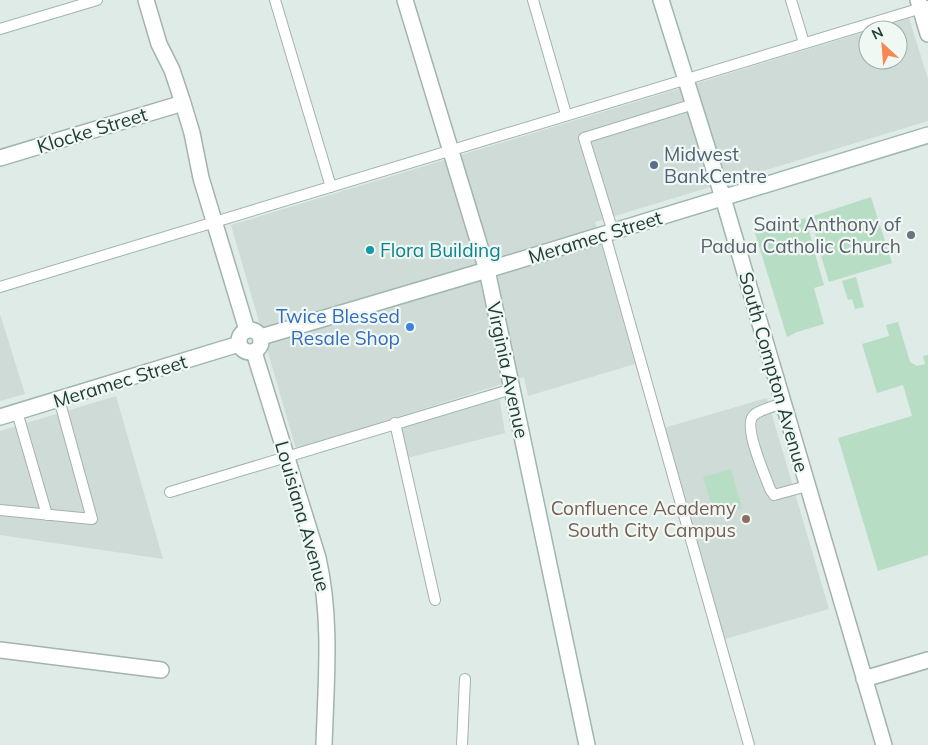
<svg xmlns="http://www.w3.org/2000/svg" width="928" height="745" font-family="Mulish,sans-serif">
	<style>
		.built { fill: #cedbd6 }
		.green { fill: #b7ddc4 }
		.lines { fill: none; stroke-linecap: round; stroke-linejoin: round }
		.lane-casing { stroke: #a2b3ae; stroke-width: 12 }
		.street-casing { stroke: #a2b3ae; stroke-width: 18 }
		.secondary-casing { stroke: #9eb7b0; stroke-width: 18 }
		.lane { stroke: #fff; stroke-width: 10 }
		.street { stroke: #fff; stroke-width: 15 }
		.secondary { stroke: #fff; stroke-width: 15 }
		.service-dot { fill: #5c6f8a; stroke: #f0f8f4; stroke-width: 2 }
		.worship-dot { fill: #6b7280; stroke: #f0f8f4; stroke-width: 2 }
		.culture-dot { fill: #0f9aa8; stroke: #f0f8f4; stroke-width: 2 }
		.shop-dot { fill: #3f7fe0; stroke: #f0f8f4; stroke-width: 2 }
		.education-dot { fill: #8d6e63; stroke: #f0f8f4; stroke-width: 2 }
		.labels { text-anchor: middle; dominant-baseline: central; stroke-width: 4.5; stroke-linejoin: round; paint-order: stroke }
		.street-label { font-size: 19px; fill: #203c36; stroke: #f0f8f4 }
		.service-label { font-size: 19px; fill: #4e5e75; stroke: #f0f8f4; text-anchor: start }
		.worship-label { font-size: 19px; fill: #5b616d; stroke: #f0f8f4; text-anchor: end }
		.culture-label { font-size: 19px; fill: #0d838f; stroke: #f0f8f4; text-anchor: start }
		.shop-label { font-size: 19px; fill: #366cbe; stroke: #f0f8f4; text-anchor: end }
		.education-label { font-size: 19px; fill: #785e54; stroke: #f0f8f4; text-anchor: end }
	</style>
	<rect width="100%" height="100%" fill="#dfebe7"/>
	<path class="built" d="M909,18l19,61v42l-333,101 40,142 -107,32 -4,-19 -228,72 -65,-224 637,-194v29h30v-30h-27z
		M0,314l25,80 -25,7z
		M116,396l47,163 -163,-24v-104z
		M499,396l6,37 -98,25 -7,-32z
		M767,398l62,211 -104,30 -61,-211z"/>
	<path class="green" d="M871,197l21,66 -63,19 -9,-30 2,-8 -5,-4 -7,-23z
		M805,218l7,23 -3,6 6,7 9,31 -10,3 10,36 -27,8 -10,5 -32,-104z
		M856,277l8,30 -9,2 -3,-10 -4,1 -6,-19z
		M898,322l12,40 7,4 8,-2 -2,-8 5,-1v200l-50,16 -40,-133 74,-22 -9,-31 -26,8 -15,-49 27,-8 -3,-11z
		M731,469l11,39 -27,8 -12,-39z"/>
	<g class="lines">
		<defs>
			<path id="lane" d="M275,0l56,187
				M533,0l33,114
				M791,0l13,43
				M0,29l97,-29
				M613,232l-29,-94 110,-34
				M605,235l144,510
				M0,287l928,-281
				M783,403c-8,3 -24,7 -29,12 -12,10 11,60 16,74l4,6 33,-9
				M17,412l30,103
				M395,423l40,177
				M170,492l342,-103
				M0,510l92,9 -33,-120
				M462,745l3,-66"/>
			<path id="street" d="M146,0l13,44 13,26 10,30 10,33 9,45 46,152
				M405,0l82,270
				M918,0l10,34
				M0,158l183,-55
				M723,198l161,547
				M254,352l64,206c14,61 8,124 6,187
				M0,650l161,20
				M864,679l64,-19"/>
			<path id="secondary" d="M661,0l62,198
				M487,270l100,475
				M239 341a11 11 0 1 1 22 0a11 11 0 1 1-22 0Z
				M261,337l226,-67 441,-135
				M0,417l239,-73"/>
		</defs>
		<use href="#lane" class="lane-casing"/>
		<use href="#street" class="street-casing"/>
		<use href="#secondary" class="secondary-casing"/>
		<use href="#lane" class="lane"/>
		<use href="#street" class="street"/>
		<use href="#secondary" class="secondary"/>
	</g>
	<circle class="service-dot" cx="654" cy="165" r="5"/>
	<circle class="worship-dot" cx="911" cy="235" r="5"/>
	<circle class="culture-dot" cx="370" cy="250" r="5"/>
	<circle class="shop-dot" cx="410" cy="327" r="5"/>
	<circle class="education-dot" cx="746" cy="519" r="5"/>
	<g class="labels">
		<g class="street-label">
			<text transform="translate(92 130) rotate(-17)">Klocke Street</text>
			<text transform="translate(595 237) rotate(-17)">Meramec Street</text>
			<text transform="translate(508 370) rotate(78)">Virginia Avenue</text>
			<text transform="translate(774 372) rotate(74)">South Compton Avenue</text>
			<text transform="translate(120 381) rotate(-17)">Meramec Street</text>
			<text transform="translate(303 516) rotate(74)">Louisiana Avenue</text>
		</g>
		<g class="service-label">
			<text x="664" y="154">Midwest<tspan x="664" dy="22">BankCentre</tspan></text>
		</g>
		<g class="worship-label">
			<text x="901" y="224">Saint Anthony of<tspan x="901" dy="22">Padua Catholic Church</tspan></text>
		</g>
		<g class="culture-label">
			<text x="380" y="250">Flora Building</text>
		</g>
		<g class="shop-label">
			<text x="400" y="316">Twice Blessed<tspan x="400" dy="22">Resale Shop</tspan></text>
		</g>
		<g class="education-label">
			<text x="736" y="508">Confluence Academy<tspan x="736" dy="22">South City Campus</tspan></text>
		</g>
	</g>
	<g transform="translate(883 45) rotate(334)"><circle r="24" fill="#f0f8f4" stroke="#9dada8"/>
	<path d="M0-4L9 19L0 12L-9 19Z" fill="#f68752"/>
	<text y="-8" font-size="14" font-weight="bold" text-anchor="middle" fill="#203c36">N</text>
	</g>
</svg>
